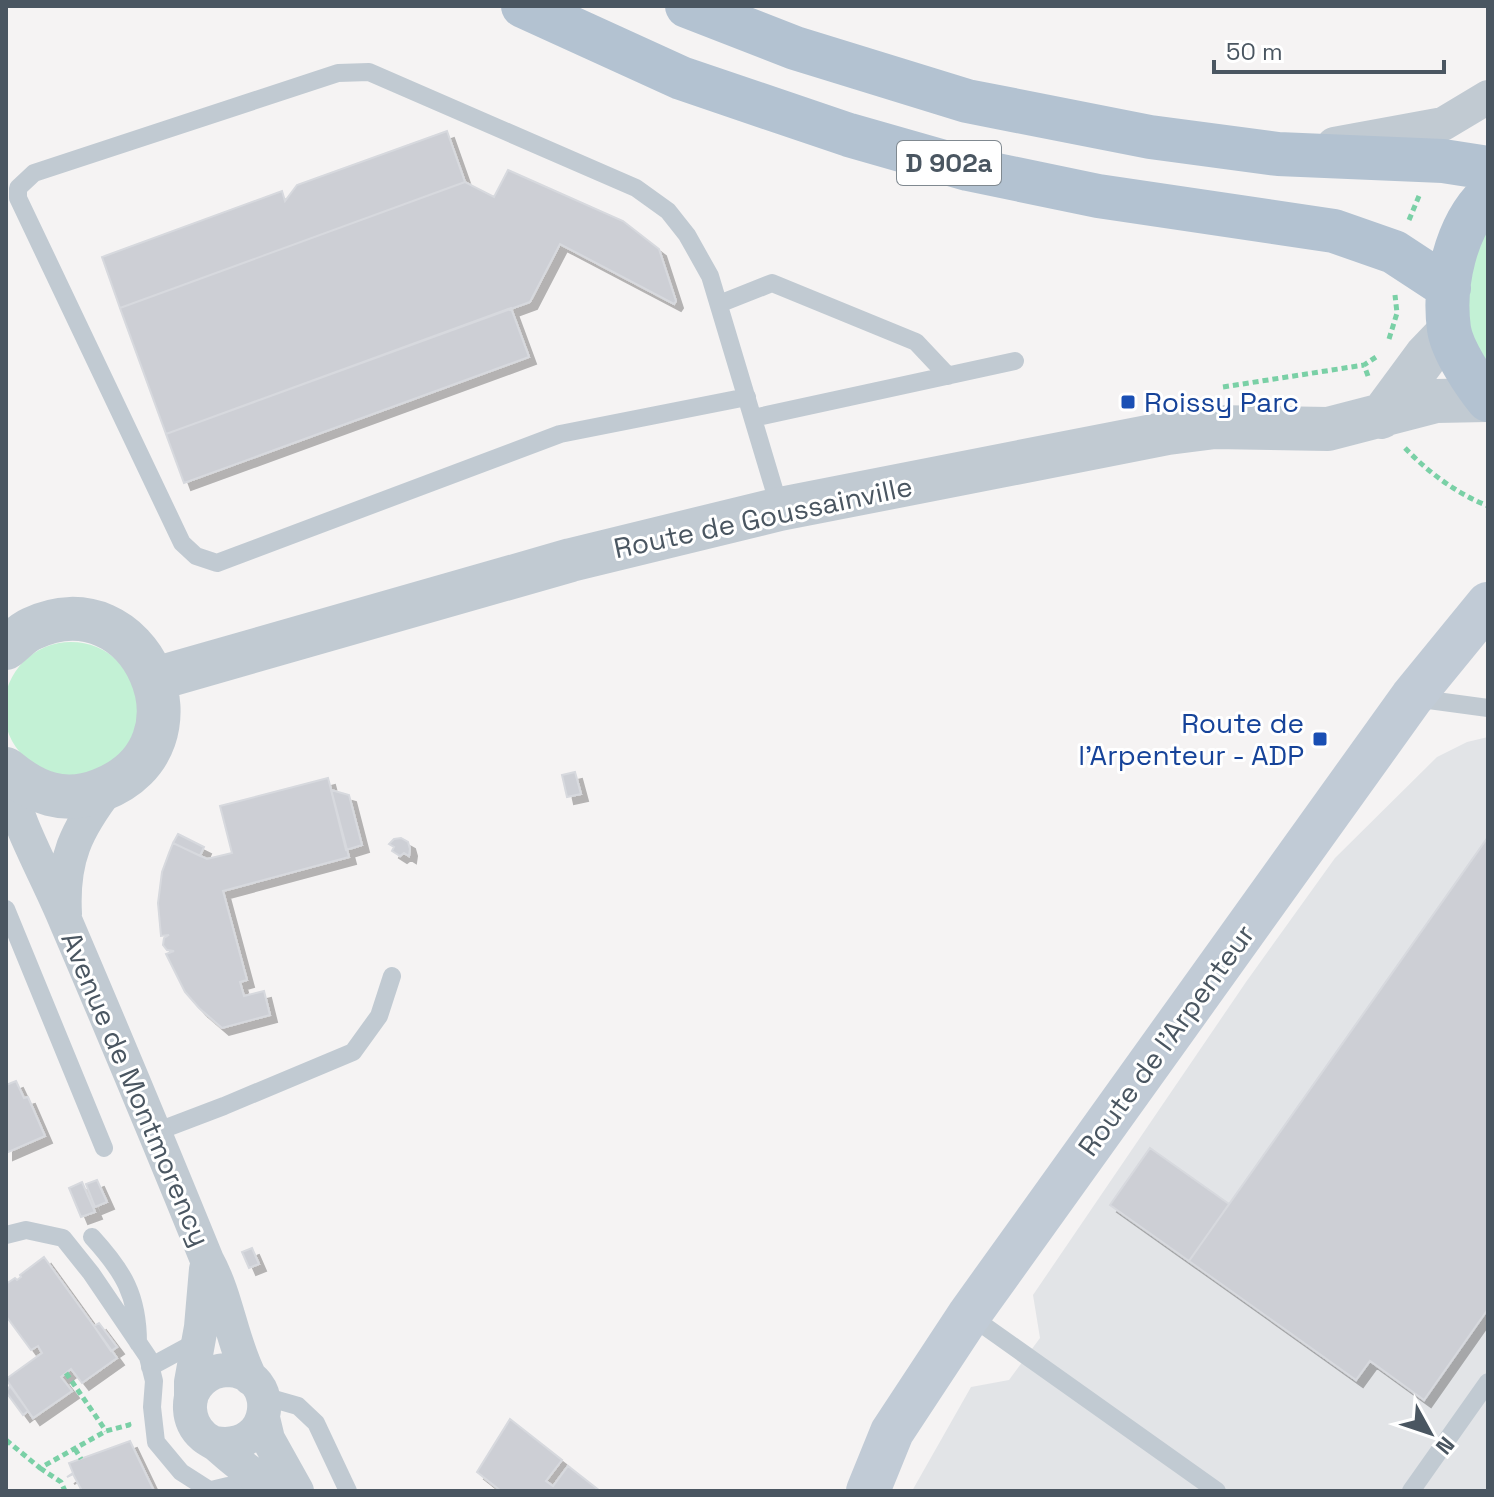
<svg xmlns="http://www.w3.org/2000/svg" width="1494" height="1497" font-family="'Space Grotesk',sans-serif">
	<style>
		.airport { fill: #e2e4e7 }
		.green { fill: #c3f1d5 }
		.building { fill: #cdcfd5; stroke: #d7d9de; stroke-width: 2; filter: url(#shadow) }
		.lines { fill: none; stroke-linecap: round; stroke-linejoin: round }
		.path { stroke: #7ad0a6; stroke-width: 5; stroke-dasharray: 6 4; stroke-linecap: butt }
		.service { stroke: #c1cad2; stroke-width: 18 }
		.minor { stroke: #c1cad2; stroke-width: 34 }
		.tertiary { stroke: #c1cad2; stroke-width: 44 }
		.secondary { stroke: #c1cbd6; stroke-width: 44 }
		.primary { stroke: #b3c2d1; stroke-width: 44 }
		.transit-dot { fill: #1a4fb4; stroke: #fff; stroke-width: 3 }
		.labels { text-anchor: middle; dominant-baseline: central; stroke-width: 6; stroke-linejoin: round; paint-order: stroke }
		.shield { fill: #fff; stroke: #808990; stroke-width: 2 }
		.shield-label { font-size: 26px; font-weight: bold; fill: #4a5661 }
		.transit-label { font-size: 28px; fill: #164399; stroke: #fff; text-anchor: start }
		.street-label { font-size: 28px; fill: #4a5661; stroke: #fff }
	</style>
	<defs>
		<filter id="shadow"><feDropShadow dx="7" dy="7" stdDeviation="0" flood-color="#0004"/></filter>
	</defs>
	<rect width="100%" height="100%" fill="#f5f3f3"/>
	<path class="airport" d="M1488,737v754h-576l59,-104 38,-7 31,-42 -7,-43 213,-313 89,-124 102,-101 30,-15z"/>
	<path class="green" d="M1488,220v150c-20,-31 -32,-73 -19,-109 5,-14 13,-27 19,-41z
		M4 709a67 67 0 1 1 134 0a67 67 0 1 1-134 0Z"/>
	<path class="building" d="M447,131l18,51 -345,126 -18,-51 180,-66 3,10 12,-16z
		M508,170l115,51 36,28 17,52 -2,3 -114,-60 -30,58 -364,132 -46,-126 345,-126 29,15z
		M511,308l18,49 -345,126 -18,-49z
		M575,772l6,22 -14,3 -5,-22z
		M328,778l21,79 -126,34 24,89 -7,2 4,14 20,-5 6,24 -48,13 -23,-20 -14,-16 -19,-38 8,-3 -7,-1 -4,-5 1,-7 5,-3 -8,1 -3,-33 4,-31 7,-19 4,-10 34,16 25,-6 -12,-47z
		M331,790l18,5 13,50 -16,5z
		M178,834l26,13 -4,9 -27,-13z
		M1488,837v472l-64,91 -54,-39 -14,19 -167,-119z
		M394,839l7,-1 7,4 2,7 -1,7 -5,-3 -4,3 -8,-5 2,-4 -5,-3z
		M16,1081l8,17 4,-1 17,39 -39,17v-68z
		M1150,1148l79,56 -40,57 -79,-56z
		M97,1180l10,22 -12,5 -9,-23z
		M82,1182l13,30 -14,5 -12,-29z
		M252,1248l7,16 -10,4 -7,-16z
		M44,1257l73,101 -35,25 -11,-14 -10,8 11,14 -39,27 -27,-39 36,-26 -4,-7 -7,4 -25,-34v-32l9,-6 2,2 4,-3 -1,-2z
		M99,1323l18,24 -6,4 -17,-25z
		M10,1386l18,25 -5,4 -17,-23z
		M510,1419l52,41 -16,21 7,5 15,-20 32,25h-99l-24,-19z
		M130,1441l24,50h-72l-9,-17 -6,3 6,-4 -4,-10z"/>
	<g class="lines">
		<path class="path" d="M1409,220l10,-24
			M1389,339l8,-26 -2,-18
			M1368,376l-4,-11 15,-10
			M1223,387l141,-22
			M1405,448c24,25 51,45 83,58
			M66,1373l40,58
			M6,1440l34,28 66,-37 23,-6 -1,-3
			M75,1449l6,10
			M40,1468l21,14 4,9"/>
		<path class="service" d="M719,304l53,-21 144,59 32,34
			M747,397l-187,37 -343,129 -21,-7 -14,-13 -164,-345v-10l16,-15 304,-100 31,-1 267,116 32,23 19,24 23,41 70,233
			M753,418l262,-57
			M1414,698l74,10
			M6,909l98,239
			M153,1133l71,-27 129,-54 26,-36 13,-40
			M6,1235l20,-5 37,8 28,35 57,84 6,24 -2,26 4,35 25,30 25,16 1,3
			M92,1237c31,34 46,58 46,106
			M969,1315l248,176
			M150,1367l48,-26
			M263,1396l35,10 18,17 32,68
			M207,1491l21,-5 11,5
			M1411,1491l77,-109"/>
		<path class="minor" d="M1334,144l109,-20 45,-27
			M6,775c13,55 39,96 60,147 48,112 95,225 141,338 21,38 24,81 44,119
			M65,914c-3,-55 11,-84 44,-127
			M191,1399v-17l10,-55 5,-58
			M263,1418l5,21 29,52
			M215,1443c60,10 66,-71 13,-73 -10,0 -20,4 -27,11 -16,15 -14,41 2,55 4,4 10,6 15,10 19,17 37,31 59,45"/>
		<path class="tertiary" d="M1381,417l45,-61 23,-24
			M6,648c8,-6 16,-15 25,-19 110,-53 185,117 70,161 -37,15 -66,3 -95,-21
			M155,679l416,-119 209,-51 388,-76 47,-6 113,2 108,-28 51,-1"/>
		<path class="secondary" d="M868,1491l24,-59 77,-117 443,-618 76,-93"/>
		<path class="primary" d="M523,6l158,72 168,57 119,34 130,27 236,35 60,21 55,36
			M687,6l108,42 172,53 183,36 128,17 165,7 45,7
			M1488,195c-33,32 -45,90 -39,134 3,21 26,55 39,71"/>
	</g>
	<g class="transit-dot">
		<rect x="1120" y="394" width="16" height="16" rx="4"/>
		<rect x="1312" y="731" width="16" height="16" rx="4"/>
	</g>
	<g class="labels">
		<rect class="shield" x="897" y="141" width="104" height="44" rx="6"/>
		<g class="shield-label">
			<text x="949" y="163">D 902a</text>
		</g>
		<g class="transit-label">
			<text x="1144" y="402">Roissy Parc</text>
			<text x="1304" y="723" text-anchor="end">Route de<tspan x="1304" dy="32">l'Arpenteur - ADP</tspan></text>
		</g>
		<g class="street-label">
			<text transform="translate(763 517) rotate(-12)">Route de Goussainville</text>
			<text transform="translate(1166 1040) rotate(-54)">Route de l'Arpenteur</text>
			<text transform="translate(136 1089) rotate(67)">Avenue de Montmorency</text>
		</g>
	</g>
	<rect width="1494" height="1497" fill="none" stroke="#4a5661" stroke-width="16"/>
	<g transform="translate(1430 1433) rotate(130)" stroke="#ffffff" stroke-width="6" paint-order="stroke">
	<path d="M0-6L14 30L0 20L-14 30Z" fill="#4a5661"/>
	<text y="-12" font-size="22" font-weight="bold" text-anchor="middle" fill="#4a5661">N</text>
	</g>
	<path d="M1214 60v12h230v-12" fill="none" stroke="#4a5661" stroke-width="4"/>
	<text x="1226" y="60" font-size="24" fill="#4a5661" stroke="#ffffff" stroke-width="6" paint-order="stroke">50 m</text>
</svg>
